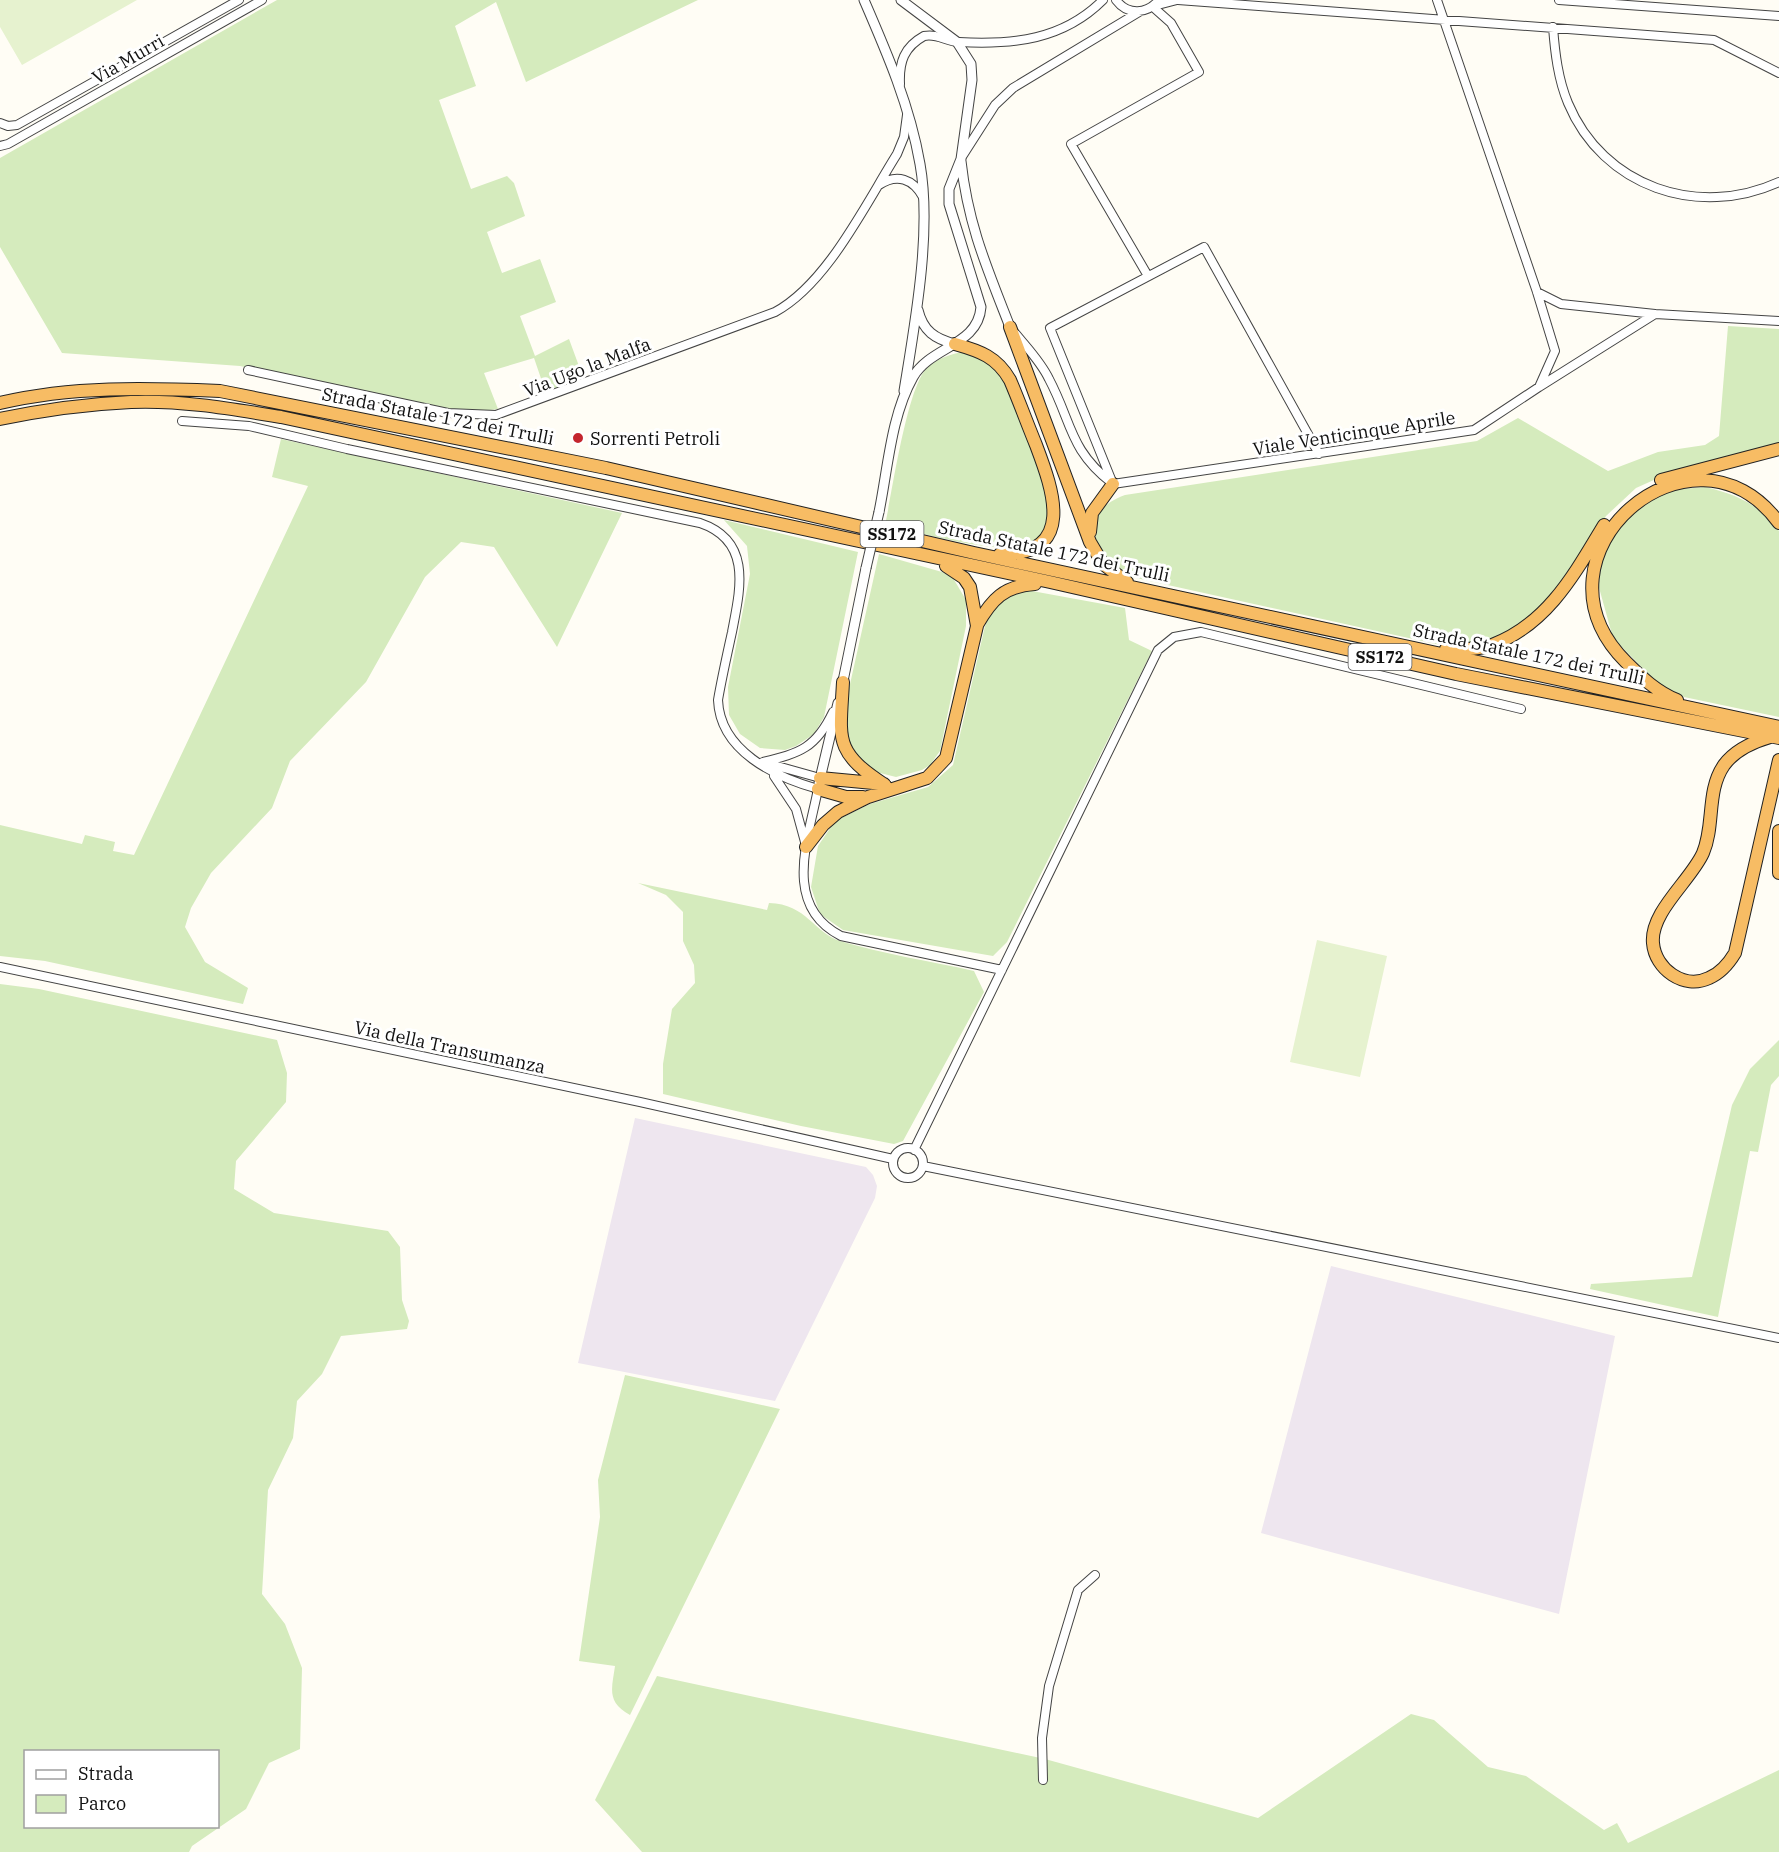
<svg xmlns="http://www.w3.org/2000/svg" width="1779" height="1852" font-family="'IBM Plex Serif',serif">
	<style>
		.industrial { fill: #eee6ef }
		.green { fill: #d5ebbd; fill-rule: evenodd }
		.pitch { fill: #e6f2cf }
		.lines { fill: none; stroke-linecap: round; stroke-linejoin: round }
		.minor-casing { stroke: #444; stroke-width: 10 }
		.tertiary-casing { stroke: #444; stroke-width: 11 }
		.trunk-casing { stroke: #222; stroke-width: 14 }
		.minor { stroke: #fff; stroke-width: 8 }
		.tertiary { stroke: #fff; stroke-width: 9 }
		.trunk { stroke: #f7bc64; stroke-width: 12 }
		.tertiary-bridge-casing { stroke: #444; stroke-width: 11; stroke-linecap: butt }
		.tertiary-bridge { stroke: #fff; stroke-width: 9 }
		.poi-dot { fill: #c4262e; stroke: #fff; stroke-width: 2 }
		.labels { text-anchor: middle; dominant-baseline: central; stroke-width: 6; stroke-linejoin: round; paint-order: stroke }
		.shield { fill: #fff; stroke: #585858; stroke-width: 1.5 }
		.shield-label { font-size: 16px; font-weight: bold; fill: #111 }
		.street-label { font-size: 18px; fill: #111; stroke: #fff }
		.poi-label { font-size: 18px; fill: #111; stroke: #fff; text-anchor: start }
	</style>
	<rect width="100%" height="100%" fill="#fffdf5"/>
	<path class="industrial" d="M635,1118l231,49 7,8 4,11 -2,12 -100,203 -197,-38z
		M1331,1266l284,70 -56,278 -298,-81z"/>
	<path class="green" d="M277,0h421l-172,82 -30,-80 -41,24 21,60 -37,14 32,89 36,-13 7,7 11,33 -38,16 15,41 38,-14 16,43 -36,14 15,40 34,-17 14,38 -9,8 -27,11 -13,-38 -50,15 14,36 -30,4 -228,-47 -178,-13 -62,-106v-89z
		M1728,326l51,3v116l-114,30 -29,13 -30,28 -59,90 -31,24 -33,14 -38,2 -318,-70c-34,-23 -51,-63 -2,-81l352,-54 41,-23 90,53 50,-19 47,-7 14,-9z
		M965,351l22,7 15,18 12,23 35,92 -2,37c-7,8 -14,17 -25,19 -29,6 -105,-15 -137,-22 7,-31 22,-138 42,-157 12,-11 23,-13 38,-17z
		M281,439l341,74 -65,134 -63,-100 -33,-5 -36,35 -59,105 -76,79 -18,47 -61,65 -20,35 -6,19 20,35 43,26 -5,16 -198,-43 -45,-5v-131l82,19 3,-9 30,7 -2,9 21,4 174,-369 -36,-9z
		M1705,487c33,8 52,16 74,44v186l-95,-20 -27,-14 -44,-45 -15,-54 6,-31 15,-28 24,-22 28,-13z
		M724,520l134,32 -34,165 -10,17 -18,12 -11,4 -25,-2 -20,-14 -11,-19 -1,-28 22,-113 -3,-28z
		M879,554l63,18 11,6 13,22v26l-26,125 -10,14 -8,5 -26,7 -24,-6 -23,-22 -5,-38z
		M1017,591h15l93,17 4,32 23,11 -145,291 -14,14 -150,-26 -23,-16 -9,-27 7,-41 17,-25 35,-17 58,-17 25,-22 32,-139 11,-23z
		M638,883l129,27 2,-7c38,1 45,30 71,38 43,13 90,20 134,30l10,21 -81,149 -9,3 -93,-18 -138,-32v-30l9,-55 23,-26 -1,-18 -11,-24v-29l-17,-17z
		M0,984l39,5 238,51 10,33 -1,29 -50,59 -2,28 40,24 114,18 12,16 2,53 7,21 -2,8 -66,7 -19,38 -25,27 -4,37 -25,52 -6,104 23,30 17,44 -2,81 -31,14 -23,46 -54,37 -3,6h-189zM26,1752h192v74h-192z
		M1779,1040v36l-8,9 -13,67 -8,-1 -32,166 -128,-28 1,-5 101,-7 40,-172 18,-36z
		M625,1375l155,34 -150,306c-24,-13 -18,-27 -15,-49l-36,-5 21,-144 -2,-37z
		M657,1676l388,83 213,59 153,-104 23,6 54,47 38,9 78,54 13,-7 11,20 151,-73v82h-1137l-47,-52z"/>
	<path class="pitch" d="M0,0h137l-115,65 -22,-38z
		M1317,940l70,16 -27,121 -70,-15z"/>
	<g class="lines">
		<defs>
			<path id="minor" d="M1116,0c12,16 31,14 43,0
				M1178,0l536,40 65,33
				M1559,0l220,16
				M1154,6l23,-6
				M1553,27c2,26 5,52 15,76 35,84 130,116 211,79
				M900,84c-1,-22 4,-37 24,-48 14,-3 22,6 35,6 54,3 104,-2 144,-42
				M0,123l8,3 9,-1 222,-125
				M0,146l8,-2 254,-144
				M963,155l32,-50 18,-17 126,-76
				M879,185c18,-12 34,-6 44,12
				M1148,276l-77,-132 128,-72 -28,-49 -18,-16
				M1537,292l24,12 94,10
				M1016,334c12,15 25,28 33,45 23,43 20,71 63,104
				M248,370l200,43 48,2 279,-103c52,-28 90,-107 122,-158l7,-17 3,-22
				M1539,387l116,-73 124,7
				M182,421l67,5 98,23 353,74c53,18 40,67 32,109 -5,23 -10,45 -14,68 2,51 57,77 100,89 -10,51 -36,117 23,147l161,34
				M1113,484l361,-54 65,-43 16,-36 -18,-59 -100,-292
				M1113,484l-63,-156 154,-81 115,207
				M763,762c37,-9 53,-14 70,-50
				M766,763l54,15
				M774,776l22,33 9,33
				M0,967l640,135 253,57
				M893 1163a15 15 0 1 1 30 0a15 15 0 1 1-30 0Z
				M914,1150l244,-500 16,-13 27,-5 320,77
				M923,1166l856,172
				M1043,1780l-1,-42 7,-52 29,-96 17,-15"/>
			<path id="tertiary" d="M864,0c23,53 46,106 56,164 12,67 -5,159 -16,227
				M961,161c7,64 26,107 49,166
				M918,310c5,21 17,29 37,34
				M879,512c9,-44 12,-96 34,-135 18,-31 65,-31 68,-70l-32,-103v-15l12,-30 11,-79 -1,-16 -14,-22 -56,-42
				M842,686l24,-118
				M819,783l19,-80"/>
			<path id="trunk" d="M1010,327l80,215 13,22 24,18
				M955,344c25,7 42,13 55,36 9,21 17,43 26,65 17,45 41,110 -36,109
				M0,403c72,-17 146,-15 220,-12l386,77 368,85 805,174
				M0,419c43,-9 87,-15 131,-17 51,-2 101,7 150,15l769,165 406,92 323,64
				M1661,480l118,-31
				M1090,532l2,-19 21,-29
				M977,625c15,-26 27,-39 58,-41
				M1446,649c15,0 33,1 46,-4 56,-21 83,-72 112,-120
				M843,682c-3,58 -10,69 42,103
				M1677,700c-20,-8 -36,-23 -51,-38 -107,-107 67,-256 153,-139
				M1770,737c-17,5 -35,13 -46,28 -18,26 -9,60 -21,88 -12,27 -53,59 -50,90 2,26 31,47 56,35 12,-5 20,-15 26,-25l44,-193
				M820,778l64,6
				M818,789l28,8h17
				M1779,831v42
				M806,847l17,-22 15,-13 30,-15 59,-19 19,-20 31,-132 -7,-39 -6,-9 -18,-12"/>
		</defs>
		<use href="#minor" class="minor-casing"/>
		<use href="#tertiary" class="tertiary-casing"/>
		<use href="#trunk" class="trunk-casing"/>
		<use href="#minor" class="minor"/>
		<use href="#tertiary" class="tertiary"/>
		<use href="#trunk" class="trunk"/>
		<defs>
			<path id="tertiary-bridge" d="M866,568l13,-56"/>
		</defs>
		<use href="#tertiary-bridge" class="tertiary-bridge-casing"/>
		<use href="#tertiary-bridge" class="tertiary-bridge"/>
	</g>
	<circle class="poi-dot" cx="578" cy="438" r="6"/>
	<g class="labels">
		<g class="shield">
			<rect x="860.5" y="521" width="63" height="26" rx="4.5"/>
			<rect x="1348.5" y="644" width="63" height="26" rx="4.5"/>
		</g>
		<g class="shield-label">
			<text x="892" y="534">SS172</text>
			<text x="1380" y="657">SS172</text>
		</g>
		<g class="street-label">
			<text transform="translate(128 59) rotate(-30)">Via Murri</text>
			<text transform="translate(587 367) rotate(-21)">Via Ugo la Malfa</text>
			<text transform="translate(438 416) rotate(11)">Strada Statale 172 dei Trulli</text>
			<text transform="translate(1354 433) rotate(-9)">Viale Venticinque Aprile</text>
			<text transform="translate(1054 551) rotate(12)">Strada Statale 172 dei Trulli</text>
			<text transform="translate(1529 654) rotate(12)">Strada Statale 172 dei Trulli</text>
			<text transform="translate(450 1047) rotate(12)">Via della Transumanza</text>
		</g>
		<g class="poi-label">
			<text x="590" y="438">Sorrenti Petroli</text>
		</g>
	</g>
	<rect x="24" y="1750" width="195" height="78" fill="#ffffff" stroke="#a0a0a0" stroke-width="1.5"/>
	<rect x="36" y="1770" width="30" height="9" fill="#ffffff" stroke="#a0a0a0" stroke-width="1.5"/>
	<text x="78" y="1780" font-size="18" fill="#111111">Strada</text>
	<rect x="36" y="1795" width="30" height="18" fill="#d5ebbd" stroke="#a0a0a0" stroke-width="1.5"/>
	<text x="78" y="1810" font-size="18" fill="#111111">Parco</text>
</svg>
